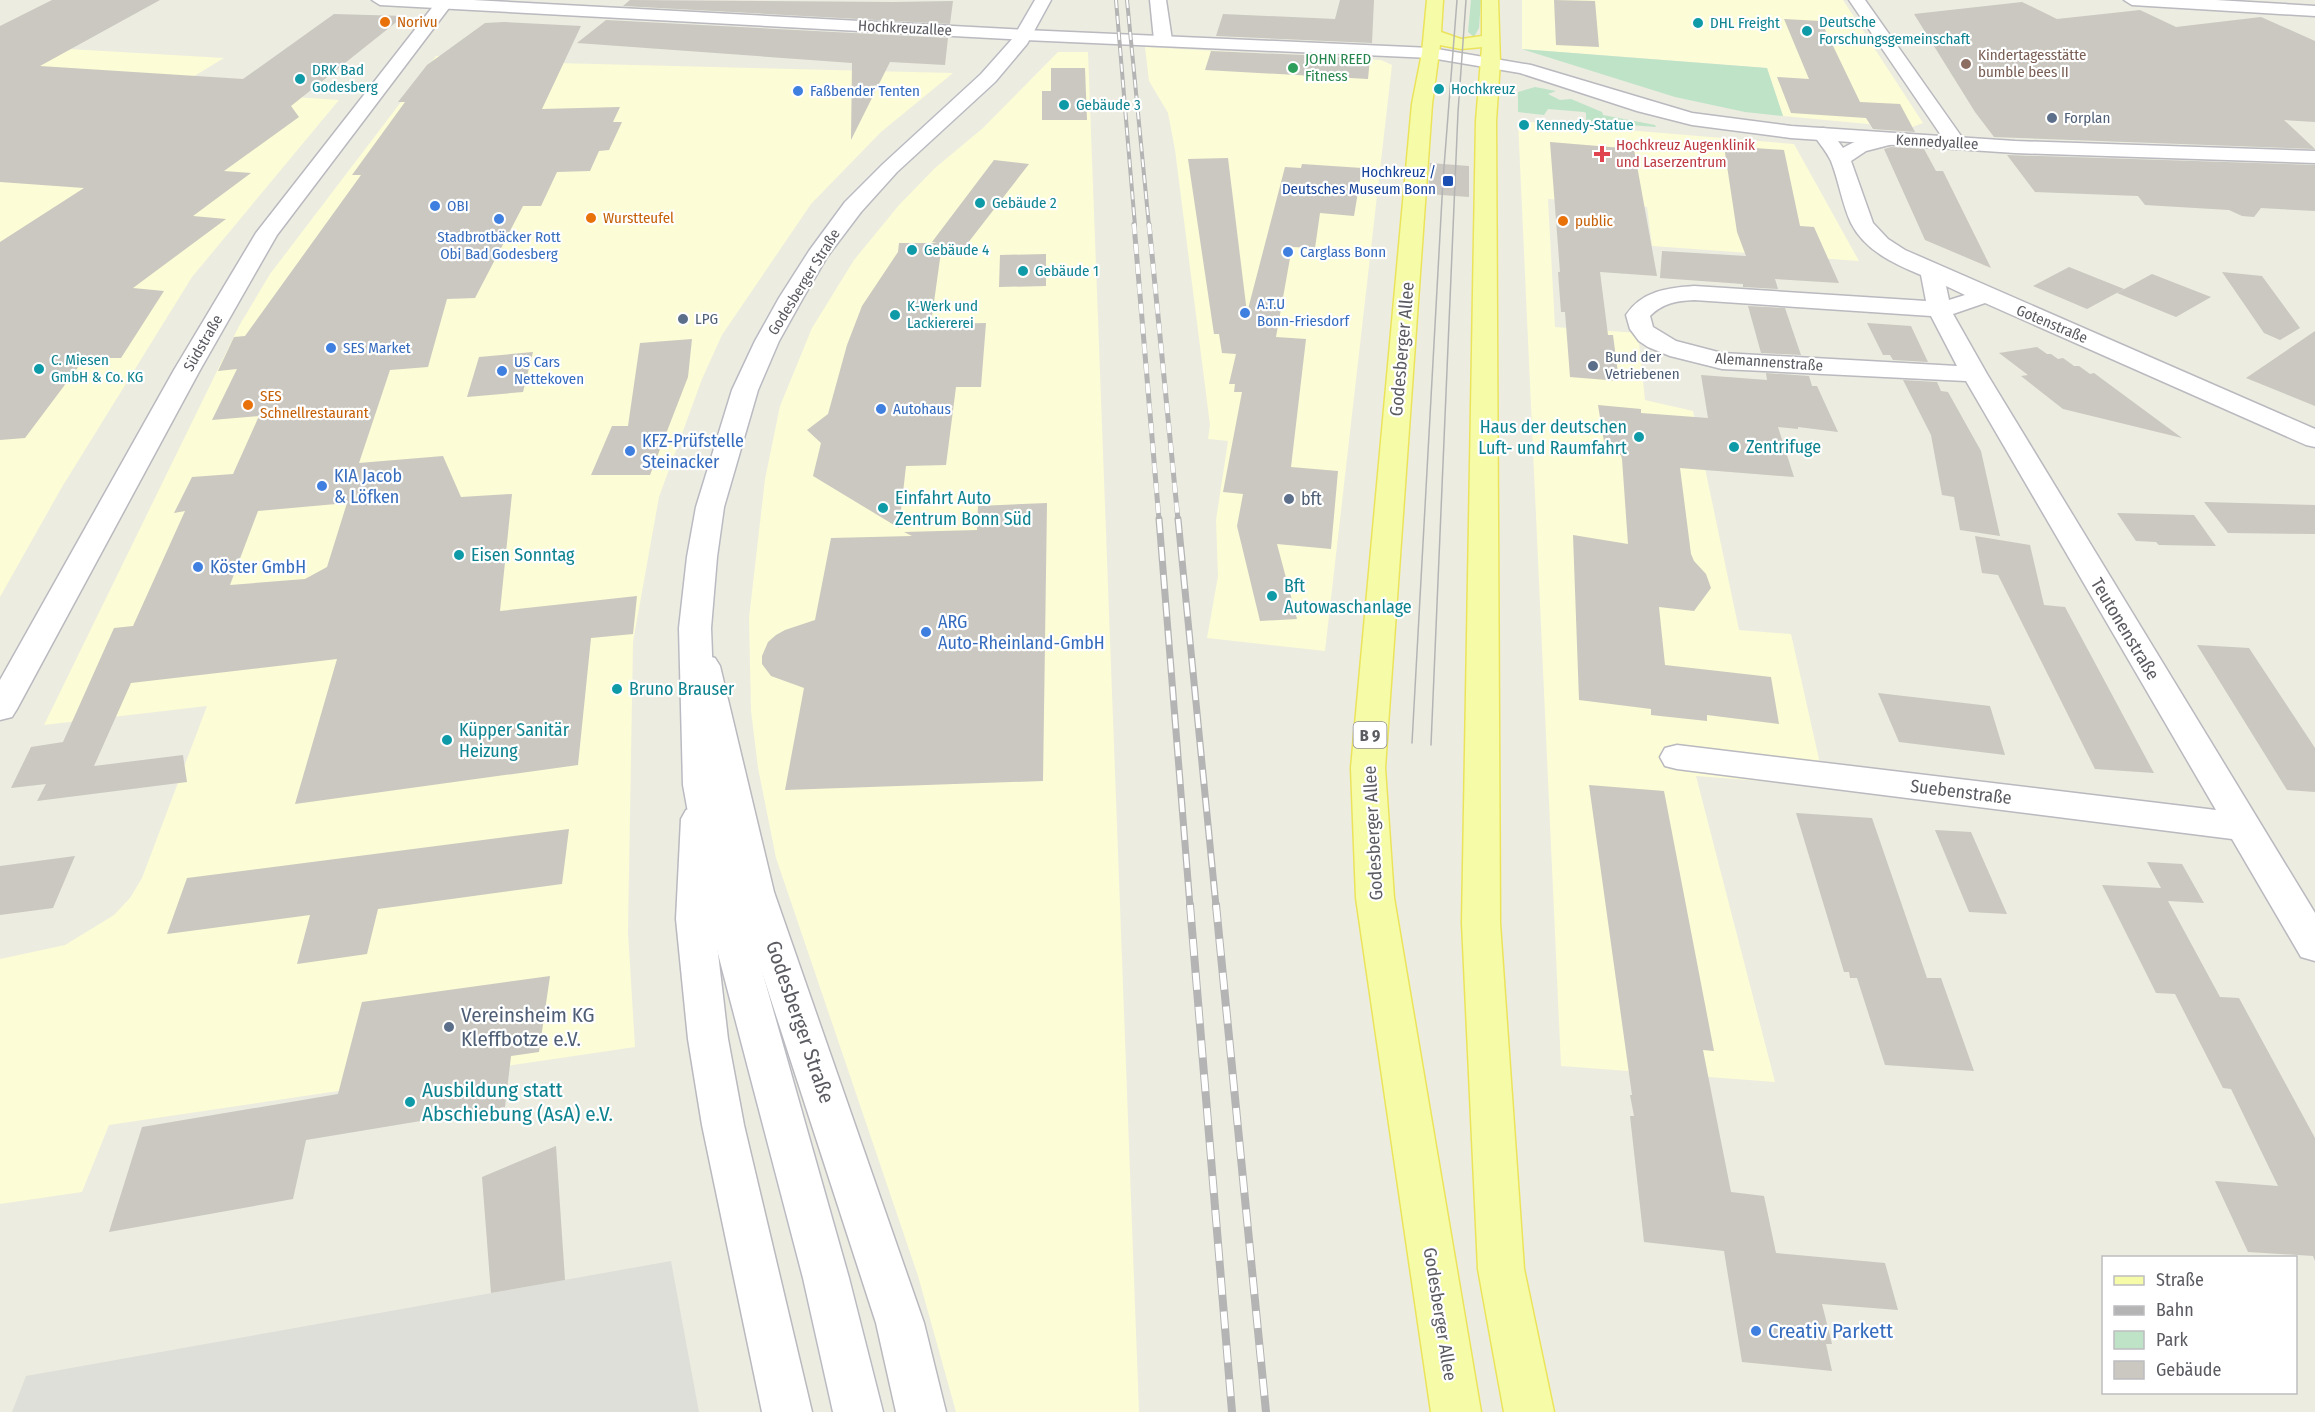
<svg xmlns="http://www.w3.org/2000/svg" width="2315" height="1412" font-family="'Fira Sans Condensed',sans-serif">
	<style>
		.commercial { fill: #fcfcd6 }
		.industrial { fill: #dfdfd9 }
		.green { fill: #bee3c7 }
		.building { fill: #cac8c0; fill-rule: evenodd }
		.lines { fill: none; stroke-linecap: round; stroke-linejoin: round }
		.minor-casing { stroke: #b9b9bf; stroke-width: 3 }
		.tertiary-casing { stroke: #b9b9bf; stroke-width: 3 }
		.secondary-casing { stroke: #babbc2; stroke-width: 3 }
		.primary-casing { stroke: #ebe45b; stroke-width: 3 }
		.minor { fill: #fff; fill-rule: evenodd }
		.tertiary { fill: #fff; fill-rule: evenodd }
		.secondary { fill: #fff; fill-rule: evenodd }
		.primary { fill: #f6fba7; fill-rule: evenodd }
		.tram { stroke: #b4b4b5; stroke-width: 1.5 }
		.rail-far3-casing { stroke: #b4b4b5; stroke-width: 4 }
		.rail-far2-casing { stroke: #b4b4b5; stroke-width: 5 }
		.rail-far1-casing { stroke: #b4b4b5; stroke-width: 7 }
		.rail-casing { stroke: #b4b4b5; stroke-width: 8 }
		.rail-far3 { stroke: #fff; stroke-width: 2; stroke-dasharray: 8; stroke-linecap: butt }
		.rail-far2 { stroke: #fff; stroke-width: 4; stroke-dasharray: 10; stroke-linecap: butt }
		.rail-far1 { stroke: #fff; stroke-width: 4.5; stroke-dasharray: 14; stroke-linecap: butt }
		.rail { stroke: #fff; stroke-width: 6; stroke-dasharray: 17; stroke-linecap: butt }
		.food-dot { fill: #e8710a; stroke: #fff; stroke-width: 2 }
		.culture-dot { fill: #0f9aa8; stroke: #fff; stroke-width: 2 }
		.education-dot { fill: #8d6e63; stroke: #fff; stroke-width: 2 }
		.leisure-dot { fill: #2e9e5b; stroke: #fff; stroke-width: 2 }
		.shop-dot { fill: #3f7fe0; stroke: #fff; stroke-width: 2 }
		.service-dot { fill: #5c6f8a; stroke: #fff; stroke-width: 2 }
		.health-dot { fill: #e0444e; stroke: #fff; stroke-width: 2 }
		.transit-dot { fill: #1a4fb4; stroke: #fff; stroke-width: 2 }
		.labels { text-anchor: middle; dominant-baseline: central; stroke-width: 4.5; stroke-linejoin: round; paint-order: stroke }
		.far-food-label { font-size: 15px; fill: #c56008; stroke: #fff; text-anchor: start }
		.far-culture-label { font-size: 15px; fill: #0d838f; stroke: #fff; text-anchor: start }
		.far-street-label { font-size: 15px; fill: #5a5b61; stroke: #fff }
		.far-education-label { font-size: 15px; fill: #785e54; stroke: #fff; text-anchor: start }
		.far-leisure-label { font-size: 15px; fill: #27864d; stroke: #fff; text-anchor: start }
		.far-shop-label { font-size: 15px; fill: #366cbe; stroke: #fff; text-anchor: start }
		.far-service-label { font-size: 15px; fill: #4e5e75; stroke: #fff; text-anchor: start }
		.far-health-label { font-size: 15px; fill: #be3a42; stroke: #fff; text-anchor: start }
		.far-transit-label { font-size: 15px; fill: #164399; stroke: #fff; text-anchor: end }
		.shield { fill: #fff; stroke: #8c8c90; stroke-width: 1.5 }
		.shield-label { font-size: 16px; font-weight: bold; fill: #5a5b61 }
		.street-label { font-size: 18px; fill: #5a5b61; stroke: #fff }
		.culture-label { font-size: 18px; fill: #0d838f; stroke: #fff; text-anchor: start }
		.shop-label { font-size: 18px; fill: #366cbe; stroke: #fff; text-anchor: start }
		.service-label { font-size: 18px; fill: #4e5e75; stroke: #fff; text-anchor: start }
		.near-service-label { font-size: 21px; fill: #4e5e75; stroke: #fff; text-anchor: start }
		.near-street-label { font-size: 21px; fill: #5a5b61; stroke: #fff }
		.near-culture-label { font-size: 21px; fill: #0d838f; stroke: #fff; text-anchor: start }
		.near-shop-label { font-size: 21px; fill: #366cbe; stroke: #fff; text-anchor: start }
	</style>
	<rect width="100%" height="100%" fill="#ecece1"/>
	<path class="commercial" d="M1522,0h321l80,123 -13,5 -127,-12 -16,-48 -245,-19z
		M0,45l224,13 -51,31 166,11 -147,177 -130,210 -62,110z
		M1145,47l236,13 11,5 -67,586 -118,-13 11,-62 -2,-56 12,-79 -20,-2 2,-14 -35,-275 -7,-37 -19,-32z
		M1058,52h30l51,1360h-183l-38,-136 -142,-418 -18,-90 -7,-57 -2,-93 16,-139 15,-73 32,-78 42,-68 45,-55 36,-37 48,-40z
		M436,56l120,7 397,10 -72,59 -70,72 -89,131 -20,44 -43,118 -26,145 -5,290 7,115 -526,78 -27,67 -82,12v-245l65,-14 49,-30 16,-17 12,-20 65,-172 -163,19 195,-399 31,-52z
		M1518,121l276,23 65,117 -207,-15 -5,-39 -99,-8 7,128 83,6 7,67 48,11 46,219 52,4 34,152 -129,-10 79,306 -214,-16z"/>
	<path class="industrial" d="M671,1261l28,151h-687l14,-36z"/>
	<path class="green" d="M1471,0h10l-2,28 -5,9 -6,-5z
		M1522,49l245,19 16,48 -38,-4 -70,-15z
		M1535,87l21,4 -8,3 12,6 11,-1 31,13 1,3 52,10 1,2 -67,-5 -3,-2v-7l-2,-1 -36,-3 -4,6 -26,-3v-20z"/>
	<path class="building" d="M52,0h108l-120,66 203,13 91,-65 70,2 -113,90 8,11 -75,54 27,2 -58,43 33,3 -93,69 31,3 -43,67h-36l-60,80 -25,2v-198l84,-54 -84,-6v-156z
		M630,0l264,2 59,-1 -3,23 -327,-18z
		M1340,0h34l-2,43 -156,-7 7,-22 112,5z
		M1554,0l41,1 4,46 -43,-2z
		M2022,2l35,17 83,-9 36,17 85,-10 54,24v81l-31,-2 31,29 -321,-12 -19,-25 -61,-98z
		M1784,19l37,2 39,81 40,2 15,28 -42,-3 -7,-11 -75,-5 -14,-36 32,2z
		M606,20l342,18 -3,27 -55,-3 -39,78 1,-77 -275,-20z
		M504,22l77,4 -39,83 78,-2 -7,15h9l-13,28 -10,1 -9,20 -33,1 -16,34h-18l-48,92 -28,1 -19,68 -38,3 -31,93 84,-7 18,41 51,-3 -12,117 137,-15 -4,38 -42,4 -13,127 -283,39 42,-145 -206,24 -37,83 89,-11 4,27 -150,19 9,-17 -35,4 20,-41 32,-5 51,-114 19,-2 52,-115 -11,2 18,-36 41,-3 26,-58 -47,4 25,-51 -19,2 16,-34 11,-1 116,-161h-9l53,-73h-7l29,-37 58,-42zM347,503l-20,64 -22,12 -75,6 28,-74z
		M1211,51l159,7 -2,21 -163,-9z
		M1051,68h34l2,52h-45v-29h9z
		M1550,142l84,7 23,127 -57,-4 8,63h5l6,46 -49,-4 -5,-65h-4l-3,-40h2z
		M1724,146l60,4 16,76 14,1 25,56 -64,-4 3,10 -35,-2v-3l-83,-6 2,-27 84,5 -9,-24z
		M1891,147l33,2 12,22h7l48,97 -66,-28 -41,-91z
		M2007,155l308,10v46l-54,-3 -7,9 -12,-1 -13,-6 -84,-5 -7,-9 -103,-4z
		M1228,158l19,155 38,-146 16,1 1,-4 60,4 -8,48 -34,-3 -5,35 -23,-1 -16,90 30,2 -15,128 47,4 -7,78 -54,-5 20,75 -37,2 -23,-95 6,-32 -20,-2 19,-100h-8l1,-8h-6l7,-30 -14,-1 -3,-19h-5l-26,-175z
		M994,160l35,4 -65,84 -22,-4 -11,80 55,-1 -5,64h-25l-10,78 -40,1 -7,62 -86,-52 8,-33 -14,-13 21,-16 19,-69 15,-39 36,-54 1,-9h38l-5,-1z
		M1430,163l39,3v31l-41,-3z
		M1046,254v32l-47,1 1,-32z
		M2069,267l55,22 -37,20 -54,-23z
		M2222,272l40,4 38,52 -20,12 -16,-7z
		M2152,274l59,23 -35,20 -59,-24z
		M1748,306l37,2 16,47 -40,-2z
		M1867,323l44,3 17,36 -35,-2 -3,-5h-7z
		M2315,331v75l-69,-28z
		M692,339l-4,38 -38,98h-59l21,-49h16l12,-83z
		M2037,347l10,7h4l7,5 5,-1 11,8h5l11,8 4,-1 88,65 -119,-29 -42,-33 7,-1 -29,-22z
		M533,352l-10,40 -56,5 12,-40z
		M1766,373l43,3 3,10h5l21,46 -40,-5v2l-20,-2 16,50 -114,-9 11,86 3,7 12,13 5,14 -17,23 -35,-4 6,58 106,12 8,47 -72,-9v6l-56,-6v-6l-72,-9 -6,-165 55,9 -6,-85 -1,-4 -15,-1 -8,-49 43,4v4l67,5 -7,-43 66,5z
		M1903,380l34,2 4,9 7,1 33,59 19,85 -40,-6 -6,-33 -12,-2 -11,-60z
		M2204,502l111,3v29l-87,-1z
		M1047,503l-4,278 -258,9 19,-102 -33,-12 -9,-12v-8l6,-14 8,-7 9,-5 30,-10 16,-82 81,-2 -8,-4 73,-2 1,-24z
		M2117,513l77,2 22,31 -57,-1 -3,-3 -20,-1z
		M1975,536l55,9 14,60 21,2 89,166 -59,-4 -97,-194 -16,-2z
		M2197,645l52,3 66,100v44l-28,-2z
		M1878,693l112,13 15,49 -106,-13z
		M1589,785l75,6 50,260 -11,-1 28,142 33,4 12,57 109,10 13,47 -76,-6 10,40h-6l6,27 -90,-9 -18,-111 -80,-9 -14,-126h4l-4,-21h2z
		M1796,813l76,5 55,160h14l33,93 -89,-6 -28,-87h-7l-1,-6h-5z
		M569,829l-7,55 -184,25 -11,45 -70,10 13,-49 -143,19 20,-56z
		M1935,830l36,2 36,82 -38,-2z
		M75,856l-22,52 -53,7v-49z
		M2147,862l35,2 22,39 -36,-2 52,96 19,1 76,140v123l-2,-5 -65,-4 -33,-71 63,5 -47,-97 -8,-1 -48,-94 -19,-1 -54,-108 59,3z
		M550,976l-11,76 -28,4 -6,51 -199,33 -13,59 -184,33 33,-105 196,-33 24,-92z
		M556,1146l9,134 -74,13 -9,-116z"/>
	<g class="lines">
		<defs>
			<path id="minor" d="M438,0h17l-178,235 -77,135 -183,339 -5,8 -12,3v-40l174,-310 82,-137z
				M1150,0h16l6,40 -3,4h-12l-3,-4z
				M1849,0h16l101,143 -3,4h-14z
				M2124,0h92l99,6v10l-183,-11z
				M1823,128l7,2 13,18c13,-8 38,-17 54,-13l3,4 -3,4 -31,8 -15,10 22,62 15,16 17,11 410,179v18l-9,-2 -321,-142 -32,11 34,60 328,539v48l-14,-4 -69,-118 -555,-70 -12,-3 -5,-9 5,-9 12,-3 539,65 -250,-429 -244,-12 -52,-13 -22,-9 -9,-6 -9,-12 -4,-14c16,-24 41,-27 68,-29l232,15 -5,-26c-26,-11 -56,-24 -70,-52 -9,-19 -12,-42 -20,-62 -4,-9 -12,-18 -18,-27l3,-4zM1946,286l19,9 -16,5zM1694,300l237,16 26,50 -235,-13 -46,-12 -23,-14 -3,-11c13,-13 26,-15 44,-16z"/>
			<path id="tertiary" d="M372,0h101l552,30 406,18 100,17 161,48 99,13 224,15 300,10v12l-300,-10 -224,-15 -99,-13 -55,-14 -117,-38 -89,-15 -406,-18 -645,-35z
				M704,655l11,3 5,8 54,226 150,431 22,89h-50l-20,-89 -140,-431 -48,-226 5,-8z
				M699,806l13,4 5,9 -3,100 14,120 16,86 68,287h-50l-60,-287 -14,-86 -12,-120 5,-100 5,-9z"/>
			<path id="secondary" d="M1035,0h16l-24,44 -32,38 -98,90 -36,40 -34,45 -24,41 -24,43 -21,49 -34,117 -7,50 -6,71 6,157 25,115 107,378 34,134h-50l-30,-134 -99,-378 -21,-115 -4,-157 8,-71 9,-50 36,-117 23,-49 24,-43 30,-47 36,-49 38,-38 98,-90 32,-36z"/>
			<path id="primary" d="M1427,0h16l-2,32 20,7 21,-3v-36h16l2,62 -4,59 4,802 24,346 30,143h-50l-26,-143 -16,-346 14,-802 6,-74 -21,2 -21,-4 -8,59 -47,664 9,130 87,514h-50l-75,-514 -5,-130 61,-664 10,-51z"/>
		</defs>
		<use href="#minor" class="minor-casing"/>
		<use href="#tertiary" class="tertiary-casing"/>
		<use href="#secondary" class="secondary-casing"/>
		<use href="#primary" class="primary-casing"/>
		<use href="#minor" class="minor"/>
		<use href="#tertiary" class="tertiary"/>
		<use href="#secondary" class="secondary"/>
		<use href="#primary" class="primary"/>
		<path class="tram" d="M1412,743l31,-563 14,-180
			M1431,745l27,-633 8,-112"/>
		<defs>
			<path id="rail-far3" d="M1116,0l19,226
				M1127,0l22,226"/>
			<path id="rail-far2" d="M1134,224l25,296
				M1149,224l29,296"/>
			<path id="rail-far1" d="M1159,519l31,387
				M1178,519l38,387"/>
			<path id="rail" d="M1190,905l42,507
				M1216,905l50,507"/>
		</defs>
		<use href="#rail-far3" class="rail-far3-casing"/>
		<use href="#rail-far2" class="rail-far2-casing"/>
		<use href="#rail-far1" class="rail-far1-casing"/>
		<use href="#rail" class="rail-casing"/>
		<use href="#rail-far3" class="rail-far3"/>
		<use href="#rail-far2" class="rail-far2"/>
		<use href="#rail-far1" class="rail-far1"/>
		<use href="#rail" class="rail"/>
	</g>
	<g class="food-dot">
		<circle cx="385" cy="22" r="6"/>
		<circle cx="591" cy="218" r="6"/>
		<circle cx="1563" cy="221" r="6"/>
		<circle cx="248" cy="405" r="6"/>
	</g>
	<g class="culture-dot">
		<circle cx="1698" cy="23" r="6"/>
		<circle cx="1807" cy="31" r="6"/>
		<circle cx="300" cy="79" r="6"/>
		<circle cx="1439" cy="89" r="6"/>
		<circle cx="1064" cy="105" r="6"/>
		<circle cx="1524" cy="125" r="6"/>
		<circle cx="980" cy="203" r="6"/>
		<circle cx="912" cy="250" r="6"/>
		<circle cx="1023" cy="271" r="6"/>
		<circle cx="895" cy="315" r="6"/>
		<circle cx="39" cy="369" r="6"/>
		<circle cx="1639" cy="437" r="6"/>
		<circle cx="1734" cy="447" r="6"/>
		<circle cx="883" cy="508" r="6"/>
		<circle cx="459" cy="555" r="6"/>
		<circle cx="1272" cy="596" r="6"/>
		<circle cx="617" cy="689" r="6"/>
		<circle cx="447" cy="740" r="6"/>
		<circle cx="410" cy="1102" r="6"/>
	</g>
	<circle class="education-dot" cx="1966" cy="64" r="6"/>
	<circle class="leisure-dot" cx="1293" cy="68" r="6"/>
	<g class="shop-dot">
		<circle cx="798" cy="91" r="6"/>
		<circle cx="435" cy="206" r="6"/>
		<circle cx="499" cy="219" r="6"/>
		<circle cx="1288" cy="252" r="6"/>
		<circle cx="1245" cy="313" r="6"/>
		<circle cx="331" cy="348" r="6"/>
		<circle cx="502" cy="371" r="6"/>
		<circle cx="881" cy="409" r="6"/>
		<circle cx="630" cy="451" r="6"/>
		<circle cx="322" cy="486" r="6"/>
		<circle cx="198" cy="567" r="6"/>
		<circle cx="926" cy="632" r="6"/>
		<circle cx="1756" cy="1331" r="6"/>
	</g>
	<g class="service-dot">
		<circle cx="2052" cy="118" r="6"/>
		<circle cx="683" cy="319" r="6"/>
		<circle cx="1593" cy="366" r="6"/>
		<circle cx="1289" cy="499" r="6"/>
		<circle cx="449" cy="1027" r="6"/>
	</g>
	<path class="health-dot" d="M1599 145h6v6h6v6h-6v6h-6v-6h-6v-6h6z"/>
	<rect class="transit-dot" x="1442" y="175" width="12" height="12" rx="3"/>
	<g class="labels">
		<g class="far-food-label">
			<text x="397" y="22">Norivu</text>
			<text x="603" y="218">Wurstteufel</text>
			<text x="1575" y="221">public</text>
			<text x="260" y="396">SES<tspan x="260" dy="17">Schnellrestaurant</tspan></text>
		</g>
		<g class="far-culture-label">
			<text x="1819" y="22">Deutsche<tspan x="1819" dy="17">Forschungsgemeinschaft</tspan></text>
			<text x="1710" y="23">DHL Freight</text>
			<text x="312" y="70">DRK Bad<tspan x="312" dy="17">Godesberg</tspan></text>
			<text x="1451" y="89">Hochkreuz</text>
			<text x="1076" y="105">Gebäude 3</text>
			<text x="1536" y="125">Kennedy-Statue</text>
			<text x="992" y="203">Gebäude 2</text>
			<text x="924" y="250">Gebäude 4</text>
			<text x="1035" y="271">Gebäude 1</text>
			<text x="907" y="306">K-Werk und<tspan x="907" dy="17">Lackiererei</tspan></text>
			<text x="51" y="360">C. Miesen<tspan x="51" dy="17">GmbH &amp; Co. KG</tspan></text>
		</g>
		<g class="far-street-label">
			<text transform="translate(905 28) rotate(3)">Hochkreuzallee</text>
			<text transform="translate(1937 142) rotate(3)">Kennedyallee</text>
			<text transform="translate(804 282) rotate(-58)">Godesberger Straße</text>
			<text transform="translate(2052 324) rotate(23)">Gotenstraße</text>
			<text transform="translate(203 343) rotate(-60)">Südstraße</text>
			<text transform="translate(1769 362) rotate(4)">Alemannenstraße</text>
		</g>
		<g class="far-education-label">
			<text x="1978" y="55">Kindertagesstätte<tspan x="1978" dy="17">bumble bees II</tspan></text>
		</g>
		<g class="far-leisure-label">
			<text x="1305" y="59">JOHN REED<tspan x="1305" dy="17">Fitness</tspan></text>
		</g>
		<g class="far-shop-label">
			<text x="810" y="91">Faßbender Tenten</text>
			<text x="447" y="206">OBI</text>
			<text x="499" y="237" text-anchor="middle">Stadbrotbäcker Rott<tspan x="499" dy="17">Obi Bad Godesberg</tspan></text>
			<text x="1300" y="252">Carglass Bonn</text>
			<text x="1257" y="304">A.T.U<tspan x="1257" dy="17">Bonn-Friesdorf</tspan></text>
			<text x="343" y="348">SES Market</text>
			<text x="514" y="362">US Cars<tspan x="514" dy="17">Nettekoven</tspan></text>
			<text x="893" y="409">Autohaus</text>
		</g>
		<g class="far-service-label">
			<text x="2064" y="118">Forplan</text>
			<text x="695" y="319">LPG</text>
			<text x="1605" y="357">Bund der<tspan x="1605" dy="17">Vetriebenen</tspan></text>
		</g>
		<g class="far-health-label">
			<text x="1616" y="145">Hochkreuz Augenklinik<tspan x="1616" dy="17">und Laserzentrum</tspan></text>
		</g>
		<g class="far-transit-label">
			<text x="1436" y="172">Hochkreuz /<tspan x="1436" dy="17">Deutsches Museum Bonn</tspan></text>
		</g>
		<rect class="shield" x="1353.5" y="722" width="33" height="26" rx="4.5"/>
		<g class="shield-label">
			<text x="1370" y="735">B 9</text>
		</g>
		<g class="street-label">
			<text transform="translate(1402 349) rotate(-85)">Godesberger Allee</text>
			<text transform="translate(2125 629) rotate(59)">Teutonenstraße</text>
			<text transform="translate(1961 792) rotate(7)">Suebenstraße</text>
			<text transform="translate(1373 833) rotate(-93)">Godesberger Allee</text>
			<text transform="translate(1440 1314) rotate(81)">Godesberger Allee</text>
		</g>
		<g class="culture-label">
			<text x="1627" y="427" text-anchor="end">Haus der deutschen<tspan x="1627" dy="21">Luft- und Raumfahrt</tspan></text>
			<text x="1746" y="447">Zentrifuge</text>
			<text x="895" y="498">Einfahrt Auto<tspan x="895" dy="21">Zentrum Bonn Süd</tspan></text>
			<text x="471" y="555">Eisen Sonntag</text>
			<text x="1284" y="586">Bft<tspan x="1284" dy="21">Autowaschanlage</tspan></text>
			<text x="629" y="689">Bruno Brauser</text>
			<text x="459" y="730">Küpper Sanitär<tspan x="459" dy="21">Heizung</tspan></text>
		</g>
		<g class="shop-label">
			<text x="642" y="441">KFZ-Prüfstelle<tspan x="642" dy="21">Steinacker</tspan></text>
			<text x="334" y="476">KIA Jacob<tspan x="334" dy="21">&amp; Löfken</tspan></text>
			<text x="210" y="567">Köster GmbH</text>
			<text x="938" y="622">ARG<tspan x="938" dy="21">Auto-Rheinland-GmbH</tspan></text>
		</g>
		<g class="service-label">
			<text x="1301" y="499">bft</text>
		</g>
		<g class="near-service-label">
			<text x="461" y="1015">Vereinsheim KG<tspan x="461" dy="24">Kleffbotze e.V.</tspan></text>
		</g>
		<g class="near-street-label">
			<text transform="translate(800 1022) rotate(71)">Godesberger Straße</text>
		</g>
		<g class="near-culture-label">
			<text x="422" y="1090">Ausbildung statt<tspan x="422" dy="24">Abschiebung (AsA) e.V.</tspan></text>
		</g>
		<g class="near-shop-label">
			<text x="1768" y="1331">Creativ Parkett</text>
		</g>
	</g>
	<rect x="2102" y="1256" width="195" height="138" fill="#ffffff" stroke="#bdbdc0" stroke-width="1.5"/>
	<rect x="2114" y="1276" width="30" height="9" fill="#f6fba7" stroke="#bdbdc0" stroke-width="1.5"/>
	<text x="2156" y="1286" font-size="18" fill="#5a5b61">Straße</text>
	<rect x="2114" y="1306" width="30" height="9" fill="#b4b4b5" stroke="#bdbdc0" stroke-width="1.5"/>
	<text x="2156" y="1316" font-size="18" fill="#5a5b61">Bahn</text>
	<rect x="2114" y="1331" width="30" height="18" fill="#bee3c7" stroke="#bdbdc0" stroke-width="1.5"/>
	<text x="2156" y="1346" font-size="18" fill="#5a5b61">Park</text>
	<rect x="2114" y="1361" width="30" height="18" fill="#cac8c0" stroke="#bdbdc0" stroke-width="1.5"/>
	<text x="2156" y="1376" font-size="18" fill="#5a5b61">Gebäude</text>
</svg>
